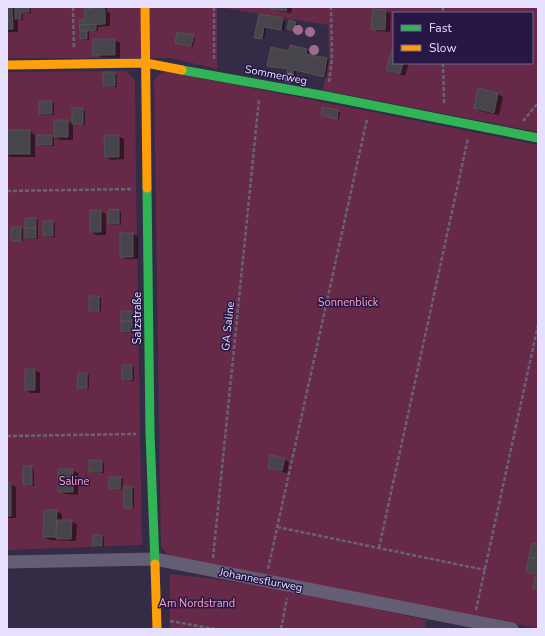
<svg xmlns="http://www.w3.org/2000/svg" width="545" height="636" font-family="'Nunito Sans',sans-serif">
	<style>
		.green { fill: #662947; fill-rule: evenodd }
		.shadow { fill: #0007 }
		.building { fill: #48444b; stroke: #555253 }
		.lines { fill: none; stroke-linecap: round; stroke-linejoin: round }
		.path { stroke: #686277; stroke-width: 2.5; stroke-dasharray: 4 2; stroke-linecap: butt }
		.street { stroke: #645d74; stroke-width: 13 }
		.fast { stroke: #30b455; stroke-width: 9 }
		.slow { stroke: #ff9f0a; stroke-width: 9 }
		.tree { fill: #a16c8b }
		.labels { text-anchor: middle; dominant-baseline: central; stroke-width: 3; stroke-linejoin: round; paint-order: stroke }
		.street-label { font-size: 11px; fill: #e6e0fe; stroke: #271746 }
		.park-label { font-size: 11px; fill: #faa1c3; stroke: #271746 }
	</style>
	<rect width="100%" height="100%" fill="#342c46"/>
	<path class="green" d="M7,7h531v125l-215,-42 6,-32 -1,-33 -111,-18v62l-46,-11h-164zM394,13h138v50h-138z
		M126,71l9,9 1,103 6,362 -135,5v-478z
		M166,71l372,74v483l-369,-72 -8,-9 -7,-466 3,-5z
		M170,574c87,8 172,28 256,46l-1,9h-255z"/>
	<path class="shadow" d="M7,7h24v6h-8v7h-5v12h-11z
		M94,7h13v5l3,1v13l-12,1v4h-9v9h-6l-2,-1 -1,-18 6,-1 9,-11z
		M272,7h20l-1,6 -14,-2z
		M373,10l13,1 5,3 -1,18 -13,-1 -5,-3z
		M260,16l25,5 -1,9 -18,-2 -2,11 -6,-1z
		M296,22l2,2 -2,7 -8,-2z
		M193,36l2,1 -2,10 -17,-5z
		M114,40l6,3v15l-21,-1z
		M307,50l2,1 -1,4 21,5 -3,18 -30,-7 -1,4 -5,-1 -1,-4 -20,-4 21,-14z
		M394,51v12h15l-4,13 -12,-3 -6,-3z
		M115,73l2,2v12h-11l-2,-1z
		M479,90l19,4 5,3 -4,18 -19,-4 -5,-3z
		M40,102h12l2,1v12h-12l-2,-1z
		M323,108l17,4 -1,7 -17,-4z
		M82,109l3,2v14l-12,-1v16h-13l-5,-3v-16h13l5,3z
		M7,131h23l5,4v22h-25l-3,-2z
		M52,136l2,2v8h-13l-3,-1z
		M118,136l6,3v20l-13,1 -5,-3z
		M118,210l3,2v13h-10l-2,-1z
		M100,211l6,3v21h-10l-5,-3z
		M36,219l2,1v19h-10l-2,-1z
		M53,222l2,1v14h-9l-2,-1z
		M20,228l3,1v12h-9l-2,-1z
		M133,234l5,3v22h-12l-5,-3z
		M99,297l2,1v13h-9l-2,-1z
		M132,312l2,2v19h-10l-2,-1z
		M132,366l2,1v14h-9l-2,-1z
		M35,370l5,3v20h-9l-5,-3z
		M86,374l3,1v14l-8,-1 -3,-1z
		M284,459l5,3 -2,11 -13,-3 -5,-3z
		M90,461l12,1 2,1v10h-12l-2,-1z
		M31,467l3,2v17h-7l-3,-2z
		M72,470l6,3v22l-13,-1 -6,-3z
		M120,478l3,1 -1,10 -9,1 -3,-2z
		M7,484h4l5,3v31h-9z
		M125,487l9,1v20l-9,-1z
		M56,511l6,3v7h9l6,3 -1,17 -26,-1 -6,-3z
		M94,536h8l2,1v10h-8l-3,-2z
		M538,545v30l-11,-4z"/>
	<path class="building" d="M7,7h5l1,22h-6z
		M15,7h14v5h-8v7h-6z
		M93,7h9l1,2h2v15l-26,1v-5h6l-1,-11 9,-1z
		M271,7h16l-1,4 -16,-2z
		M373,9l13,1 -1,20 -14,-1z
		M259,14l24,4 -2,12 -17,-3 -2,12 -8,-1z
		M289,20l7,2 -2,9 -7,-2z
		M96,24v6l-16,1 -1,-6z
		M80,31h7v8h-7z
		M177,32l17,3 -3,11 -16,-3z
		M93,39h22v16h-23z
		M290,45l17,4 -1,5 21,4 -3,19 -30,-7 -1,5 -6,-1 1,-5 -21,-3 4,-19 18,4z
		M392,49l2,1v13h9l-3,11 -14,-4z
		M103,72h12v14h-12z
		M478,88l20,5 -4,20 -20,-5z
		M39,101h13v13h-13z
		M322,107l16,3 -1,9 -16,-4z
		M72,108h11v16h-11z
		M54,120h14v17h-14z
		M7,130h23v24h-23z
		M37,135h15v10h-15z
		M104,135h15v22h-14z
		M119,209v15h-11v-14z
		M90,210h11v22h-11z
		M25,218h11v10h-11z
		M43,221h10v15h-10z
		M11,227h10v14h-10z
		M25,228h11v10h-11z
		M120,233h13v24h-13z
		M89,296h10v15h-10z
		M121,311h11v10h-11z
		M121,321h11v11h-11z
		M122,365h10v15h-10z
		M25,369h10v21h-10z
		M78,373h9v15h-10z
		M270,455l15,3 -3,13 -14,-3z
		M89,460l13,1v11h-13z
		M23,466h9v19h-9z
		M58,469h15v23h-15z
		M109,477h12l-1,12h-11z
		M7,483h4v33h-4z
		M124,486h8v22h-8z
		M44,510h13l-1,27h-13z
		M57,520h15l-1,19h-15z
		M93,535h9v11h-10z
		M532,543l6,1v15l-9,-2z
		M529,557l9,2v15l-12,-2z
		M535,577l3,1v11l-5,-1z"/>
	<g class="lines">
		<path class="path" d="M73,7l1,42
			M214,7v53
			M443,7v6
			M443,63l1,41
			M329,82l3,-23 -1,-52
			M523,121l15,-18
			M7,191l126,-2
			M7,436l129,-2
			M277,527l208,43
			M379,548l89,-410
			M213,558l46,-459
			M268,569l99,-450
			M476,610l62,-285
			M170,621l45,8
			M281,629l6,-31"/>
		<path class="street" d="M7,562l148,-3 357,70"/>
		<path class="fast" d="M182,70l144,26 212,42
			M147,188l3,245 5,131"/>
		<path class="slow" d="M145,7l2,181
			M7,65l139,-2 36,7
			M155,564l2,65"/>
	</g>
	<g class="tree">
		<circle cx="298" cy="30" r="5"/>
		<circle cx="310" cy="32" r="5"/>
		<circle cx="314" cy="50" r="5"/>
		<circle cx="289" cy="78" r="5"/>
	</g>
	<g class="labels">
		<g class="street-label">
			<text transform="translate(276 75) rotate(11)">Sommerweg</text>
			<text transform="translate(137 318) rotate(-90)">Salzstraße</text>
			<text transform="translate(228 326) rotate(-84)">GA Saline</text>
			<text transform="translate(261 580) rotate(11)">Johannesflurweg</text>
		</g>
		<g class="park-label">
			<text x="348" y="302">Sonnenblick</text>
			<text x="74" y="481">Saline</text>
			<text x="197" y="603">Am Nordstrand</text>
		</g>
	</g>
	<rect width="545" height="636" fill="none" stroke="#e6e0fe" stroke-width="16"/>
	<rect x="393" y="12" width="140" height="52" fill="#271746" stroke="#736790"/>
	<rect x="401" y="25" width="20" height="6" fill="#30b455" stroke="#736790"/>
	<text x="429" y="32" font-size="12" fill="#e6e0fe">Fast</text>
	<rect x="401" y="45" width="20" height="6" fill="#ff9f0a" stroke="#736790"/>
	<text x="429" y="52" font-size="12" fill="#e6e0fe">Slow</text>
</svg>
